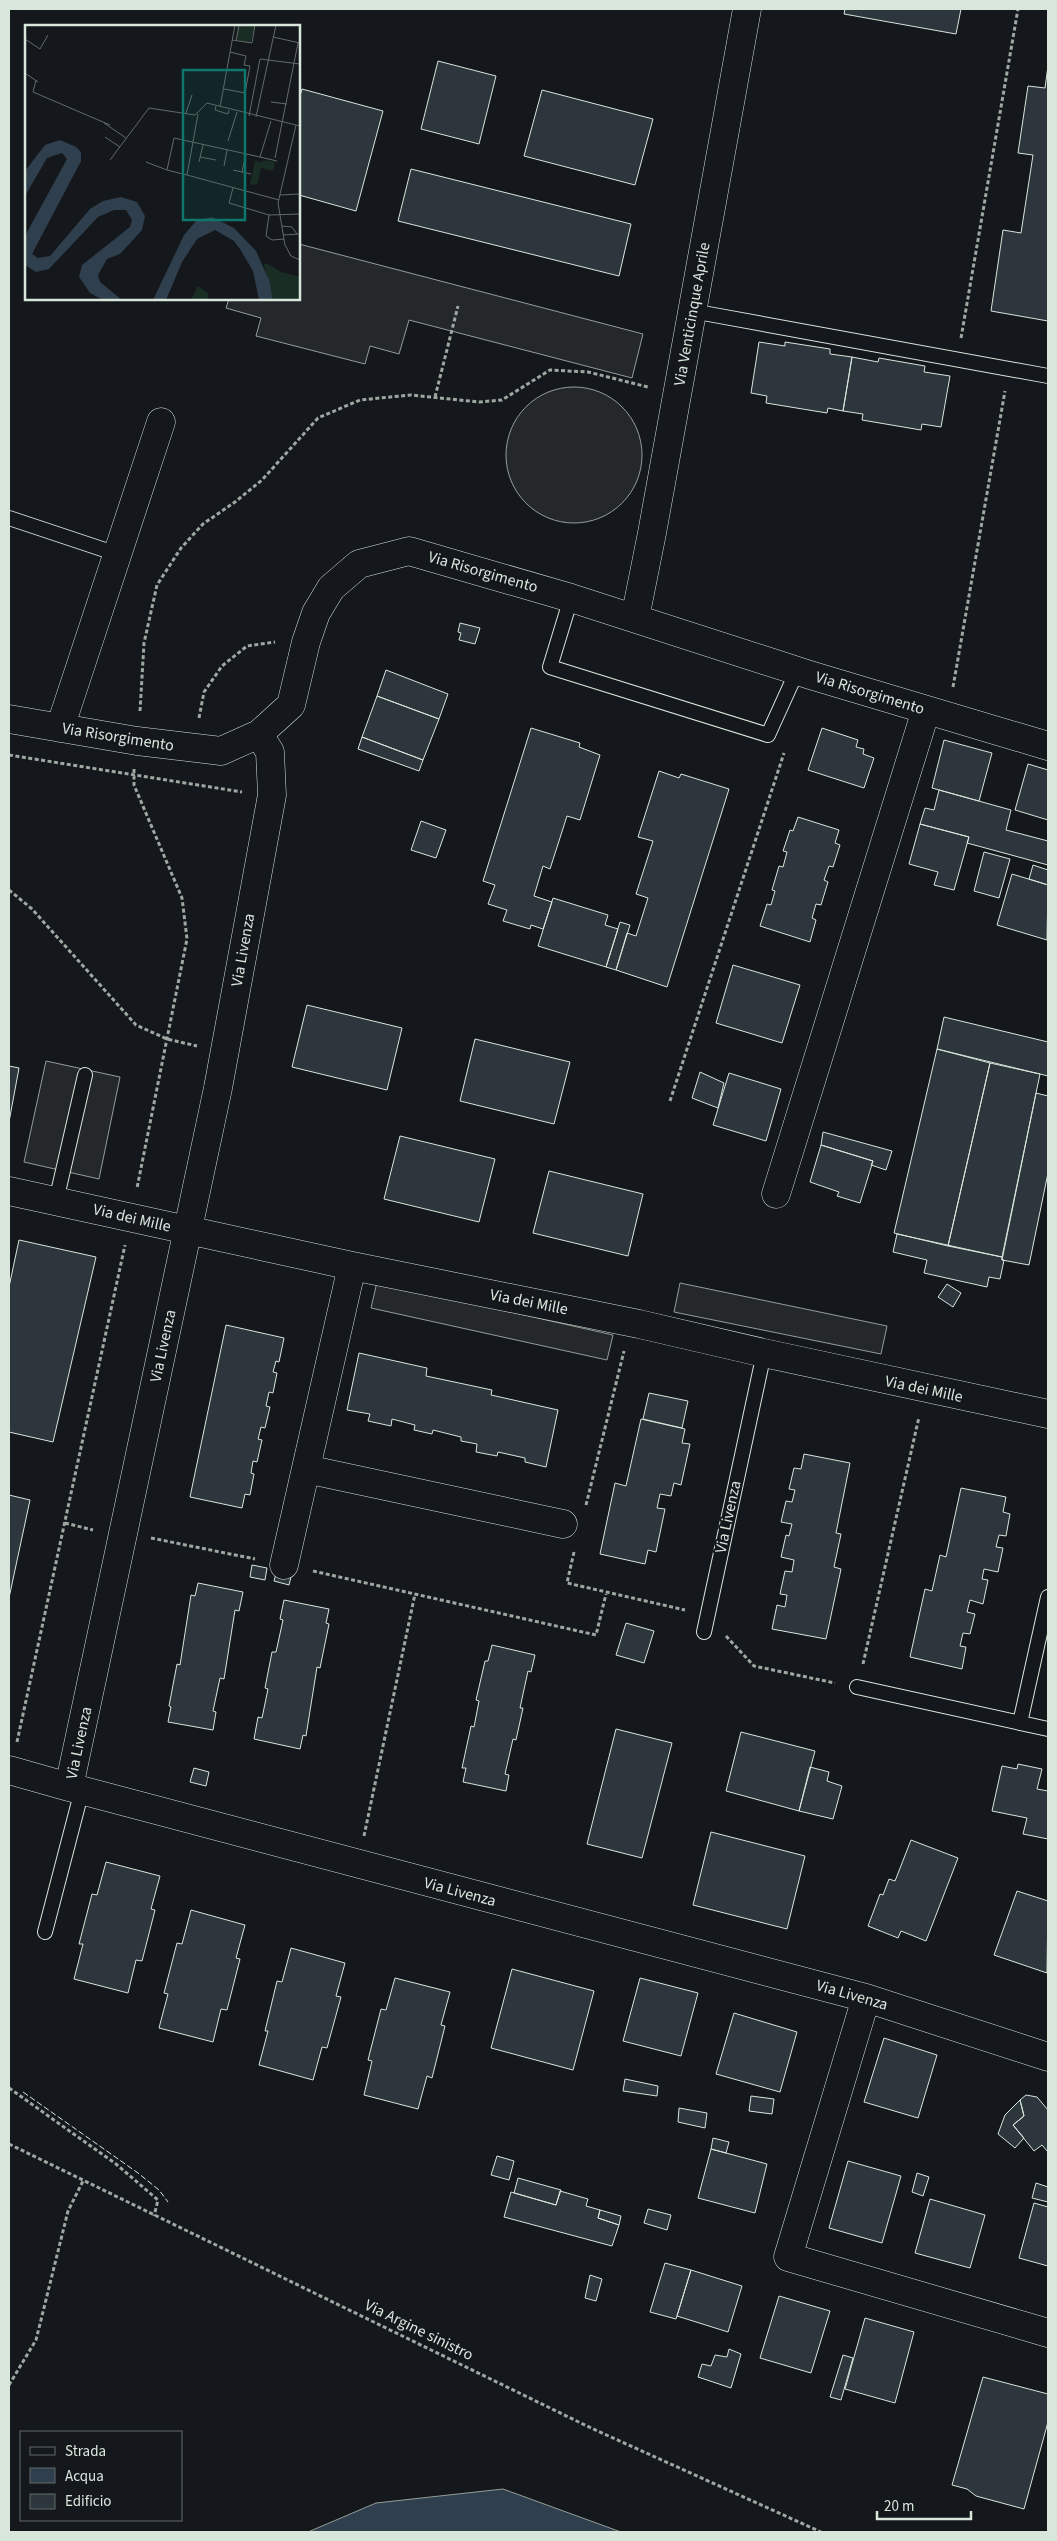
<svg xmlns="http://www.w3.org/2000/svg" width="1057" height="2541" font-family="'Source Sans 3',sans-serif">
	<style>
		.parking { fill: #24282b; stroke: #939e99 }
		.water { fill: #2f3f4d; stroke: #939e99 }
		.building { fill: #2c363c; stroke: #d8e6dc }
		.lines { fill: none; stroke-linecap: round; stroke-linejoin: round }
		.service-casing { stroke: #d8e6dc; stroke-width: 16 }
		.minor-casing { stroke: #d8e6dc; stroke-width: 29 }
		.path { stroke: #9da8a2; stroke-width: 3; stroke-dasharray: 4 2.5; stroke-linecap: butt }
		.service { stroke: #14181c; stroke-width: 14 }
		.minor { stroke: #14181c; stroke-width: 28 }
		.fence { stroke: #d8e6dc; stroke-width: 1; stroke-dasharray: 6 2.5; stroke-linecap: butt }
		.labels { text-anchor: middle; dominant-baseline: central; stroke-width: 4; stroke-linejoin: round; paint-order: stroke }
		.street-label { font-size: 16px; fill: #d8e6dc; stroke: #14181c }
		.inset-road { fill: none; stroke: #626a69; stroke-width: 1 }
		.view { fill: #0f766e; fill-opacity: 0.15; stroke: #0f766e; stroke-width: 2.5 }
		.inset-edge { fill: none; stroke: #d8e6dc; stroke-width: 2.5 }
	</style>
	<rect width="100%" height="100%" fill="#14181c"/>
	<path class="parking" d="M299,244l344,90 -11,44 -223,-58 -10,34 -29,-8 -5,18 -109,-28 5,-18 -35,-10 3,-9h70z
		M506 455a68 68 0 1 1 136 0a68 68 0 1 1-136 0Z
		M46,1061l74,16 -21,102 -75,-17z
		M377,1282l236,53 -6,25 -236,-52z
		M680,1283l207,43 -6,28 -207,-42z"/>
	<path class="water" d="M503,2489l118,43h-313l68,-29z"/>
	<path class="building" d="M845,9h116l-5,25 -112,-20z
		M438,61l58,15 -17,68 -58,-15z
		M1048,66v255l-57,-10 12,-81 18,3 12,-78 -15,-2 10,-67 17,2z
		M302,89l81,22 -27,100 -57,-16v-96z
		M542,90l111,29 -18,66 -111,-29z
		M411,169l220,55 -12,52 -221,-55z
		M759,342l26,4v-4l45,7v5l22,3 -9,54 -15,-3 -1,5 -61,-10 1,-7 -16,-3z
		M852,357l26,5 1,-4 46,8 -1,6 26,4 -9,51 -19,-3 -1,6 -59,-10 1,-6 -20,-3z
		M460,623l20,5 -5,16 -16,-4 2,-7 -3,-1z
		M386,670l62,24 -9,25 -62,-23z
		M377,696l62,23 -16,41 -61,-23z
		M531,728l49,15 -1,4 21,8 -20,65 -13,-4 -17,53 -7,-3 -9,30 18,6 -9,27 -12,-4 -1,4 -27,-8 4,-11 -19,-6 7,-19 -12,-4z
		M822,728l36,12 -2,7 8,2 -1,5 11,4 -10,30 -56,-18z
		M362,737l61,23 -4,11 -61,-22z
		M944,740l48,13 -13,48 -47,-13z
		M1028,764l20,6v50l-33,-10z
		M659,771l20,7 2,-4 48,15 -62,198 -51,-17 11,-37 9,3 12,-38 -12,-4 17,-53 -15,-4z
		M939,790l72,20 -5,20 42,11v24l-81,-22 2,-6 -49,-13 5,-16 9,2z
		M798,817l41,13 -4,13 5,2 -7,22 -4,-1 -5,14 4,2 -7,23 -5,-1 -4,14 4,2 -6,22 -50,-16 7,-22 4,1 4,-14 -3,-1 7,-24 4,1 4,-15 -4,-1 7,-21 3,1z
		M421,821l25,9 -10,28 -25,-8z
		M920,824l49,13 -15,53 -20,-5 4,-13 -29,-8z
		M984,852l26,7 -11,39 -25,-7z
		M1033,865l15,5v15l-19,-6z
		M1012,874l36,11 -1,55 -50,-15z
		M553,898l55,17 -3,10 13,4 -12,38 -68,-21z
		M620,922l10,3 -14,45 -10,-3z
		M733,965l67,20 -18,58 -66,-20z
		M307,1005l95,23 -15,62 -95,-23z
		M944,1017l104,25v34l-111,-27z
		M475,1039l95,23 -16,62 -94,-23z
		M937,1049l53,14 -42,183 -54,-13z
		M990,1063l50,11 -38,183 -54,-11z
		M9,1066l10,2 -10,54z
		M700,1072l24,11 -6,25 -26,-10z
		M729,1073l52,16 -15,52 -53,-16z
		M1036,1093l12,3v77l-19,92 -27,-5z
		M823,1132l69,19 -6,19 -15,-5 2,-4 -52,-16z
		M400,1136l95,23 -16,63 -95,-23z
		M821,1145l52,16 -13,42 -23,-7 2,-4 -29,-10z
		M549,1171l94,23 -15,62 -95,-23z
		M897,1234l105,23v3h2l-4,19 -11,-2 -2,10 -63,-14 3,-13 -34,-8z
		M19,1240l77,17 -43,185 -44,-10v-145z
		M947,1284l14,9 -8,14 -15,-10z
		M226,1325l58,13 -5,24 -3,-1 -3,11 4,1 -4,20 -4,-1 -3,14 4,1 -5,21 -4,-1 -3,12 4,1 -5,22 -4,-1 -2,12 3,1 -4,21 -5,-1 -3,14 -52,-11z
		M359,1353l68,15 -1,8 66,14 -1,5 67,15 -12,57 -21,-5v-4l-27,-6 -1,4 -21,-4 1,-8 -16,-3v-4l-28,-7 -1,4 -18,-4 1,-5 -23,-6 -1,7 -23,-5 2,-7 -23,-4z
		M649,1393l39,8 -6,27 -39,-9z
		M641,1419l44,10 -3,14 8,1 -9,41 -7,-2 -3,13 -11,-2 -3,14 8,1 -9,43 -8,-2 -3,14 -45,-10 15,-71 11,3z
		M804,1454l46,9 -14,70 5,1 -7,33 7,2 -15,70 -54,-10 5,-24 8,2 2,-12 -7,-1 5,-23 7,1 2,-12 -13,-3 5,-22 3,1 3,-12 -11,-2 5,-21 6,1 3,-12 -6,-1 5,-21 7,1z
		M961,1488l45,9 -3,15 7,2 -4,22 -7,-1 -3,12 7,1 -5,24 -14,-3 -2,10 6,1 -5,24 -13,-4 -3,12 8,2 -5,20 -7,-1 -3,13 6,1 -4,22 -52,-12 15,-68 7,2 8,-36 6,2z
		M9,1495l21,5 -21,98z
		M252,1565l15,3 -2,12 -15,-3z
		M277,1569l15,4 -3,12 -15,-4z
		M198,1583l45,9 -4,19 -4,-1 -11,69 -4,-1 -7,33 3,1 -3,18 -45,-8 3,-15 -2,-1 8,-42 3,1 11,-70 4,1z
		M284,1600l45,9 -3,14 3,1 -9,44 -3,-1 -11,69 -3,-1 -3,14 -46,-10 4,-22 4,1 6,-29 -3,-1 7,-36h4l7,-32 -3,-1z
		M626,1623l28,8 -10,32 -28,-8z
		M492,1645l43,10 -4,17 -3,-1 -8,37h3l-7,32 -3,-1 -8,35 4,1 -3,16 -43,-9 3,-14h-4l9,-42 3,1 5,-26 -3,-1 9,-39h3z
		M616,1729l56,14 -30,115 -55,-14z
		M741,1732l74,19 -16,60 -73,-20z
		M1018,1764l24,5 -5,20 11,2v48l-25,-5 4,-16 -35,-7 10,-45 15,3z
		M810,1767l19,5 -2,9 15,5 -9,33 -34,-8z
		M194,1768l15,4 -3,14 -16,-4z
		M711,1832l94,24 -18,73 -94,-24z
		M911,1840l47,18 -32,83 -25,-10 -3,7 -30,-12 12,-32 3,1 6,-16 6,2z
		M106,1862l54,14 -9,33 4,1 -13,51 -6,-1 -8,33 -54,-14 9,-35h-4l13,-50 5,1z
		M1017,1891l31,10 -1,72 -53,-18z
		M191,1910l54,15 -9,33 4,1 -13,51 -6,-1 -8,33 -54,-14 9,-34 -4,-1 13,-50 5,1z
		M291,1948l54,15 -9,33 5,1 -14,51 -5,-1 -9,33 -54,-15 9,-34h-3l12,-50 5,1z
		M512,1969l82,22 -21,79 -82,-22z
		M395,1978l55,14 -9,33 4,1 -13,52 -5,-2 -9,33 -54,-14 8,-34 -4,-1 13,-51 5,1z
		M640,1978l58,15 -17,63 -58,-15z
		M734,2013l63,19 -17,60 -64,-18z
		M884,2038l53,17 -19,63 -54,-16z
		M625,2079l33,7 -1,10 -34,-5z
		M1026,2095l11,2 11,13v42l-6,-7 -8,6 -21,-26 11,-9 -4,-16z
		M751,2096l23,3 -2,15 -23,-3z
		M1020,2100l4,16 -11,9 11,13 -9,10 -17,-14 7,-19z
		M679,2108l28,5 -2,15 -27,-6z
		M713,2138l16,4 -3,11 -15,-4z
		M711,2149l56,15 -12,49 -57,-15z
		M497,2156l17,5 -5,19 -18,-5z
		M848,2161l53,15 -19,67 -53,-15z
		M917,2173l12,4 -6,19 -11,-4z
		M518,2178l43,12 -5,15 -42,-12z
		M1036,2183l12,4v15l-16,-4z
		M560,2191l28,8 -2,7 14,4 -2,8 21,7 -7,21 -108,-29 7,-25 45,13z
		M930,2199l55,16 -15,53 -55,-15z
		M1034,2203l14,4v59l-29,-8z
		M648,2209l23,6 -4,15 -23,-7z
		M600,2210l21,6 -2,9 -21,-7z
		M665,2263l26,7 -15,49 -26,-7z
		M691,2270l51,16 -14,46 -51,-16z
		M590,2275l12,4 -6,22 -11,-3z
		M779,2296l51,15 -19,62 -51,-15z
		M865,2318l49,14 -19,71 -50,-14z
		M729,2349l12,5 -10,34 -33,-11 4,-13 9,2 4,-11 12,2z
		M843,2355l10,3 -12,42 -11,-3z
		M983,2377l65,17v28l-24,87 -48,-13 -9,-7 -15,-4z"/>
	<g class="lines">
		<defs>
			<path id="service" d="M692,311l356,65
				M9,518l108,36
				M571,598l-21,69 218,68 29,-64
				M56,1201l29,-126
				M704,1632l60,-279
				M857,1687l191,42
				M1020,1723l28,-126
				M45,1932l37,-142"/>
			<path id="minor" d="M635,618l17,-85 95,-524
				M9,719l128,22 84,10 38,-17 32,-29 15,-63 10,-29 15,-25 28,-24 50,-13 162,47 239,77 238,71
				M60,728l101,-306
				M259,734l11,18 2,43 -54,293 -149,699 797,211 182,59
				M9,1191l343,75 287,58 125,29 284,61
				M776,1194l150,-484
				M306,1469l257,55
				M284,1565l68,-299
				M9,1770l60,17
				M866,1998l-78,259 260,76"/>
		</defs>
		<use href="#service" class="service-casing"/>
		<use href="#minor" class="minor-casing"/>
		<path class="path" d="M961,338l57,-329
			M435,397l23,-91
			M953,687l52,-296
			M140,711l4,-68 13,-58 24,-37 22,-24 32,-22 27,-22 56,-62 42,-18 51,-5 68,7 23,-2 48,-30 38,2 60,15
			M199,718l5,-26 18,-26 25,-20 28,-4
			M9,755l233,37
			M134,769v16l48,113 5,41 -50,249
			M9,890l23,19 104,116 31,14 30,7
			M670,1101l114,-348
			M586,1505l38,-154
			M65,1523l28,7
			M151,1538l104,21
			M574,1552l-7,31 118,27
			M313,1571l283,64 10,-41
			M726,1636l28,30 81,17
			M863,1664l56,-247
			M17,1742l108,-497
			M364,1836l51,-242
			M9,2088l107,76 42,36 -4,16
			M9,2144l582,284 230,104
			M9,2385l27,-45 32,-129 15,-30"/>
		<use href="#service" class="service"/>
		<use href="#minor" class="minor"/>
		<path class="fence" d="M23,2092l115,81 21,17 9,12"/>
	</g>
	<g class="labels">
		<g class="street-label">
			<text transform="translate(692 314) rotate(-80)">Via Venticinque Aprile</text>
			<text transform="translate(483 572) rotate(16)">Via Risorgimento</text>
			<text transform="translate(870 693) rotate(17)">Via Risorgimento</text>
			<text transform="translate(118 737) rotate(9)">Via Risorgimento</text>
			<text transform="translate(243 950) rotate(-80)">Via Livenza</text>
			<text transform="translate(132 1218) rotate(13)">Via dei Mille</text>
			<text transform="translate(529 1302) rotate(11)">Via dei Mille</text>
			<text transform="translate(163 1346) rotate(-78)">Via Livenza</text>
			<text transform="translate(924 1389) rotate(12)">Via dei Mille</text>
			<text transform="translate(728 1517) rotate(-78)">Via Livenza</text>
			<text transform="translate(79 1743) rotate(-78)">Via Livenza</text>
			<text transform="translate(460 1892) rotate(15)">Via Livenza</text>
			<text transform="translate(852 1995) rotate(16)">Via Livenza</text>
			<text transform="translate(419 2330) rotate(26)">Via Argine sinistro</text>
		</g>
	</g>
	<g transform="translate(25 25)">
		<rect width="275" height="275" fill="#14181c"/>
		<path d="M214,0h16l-5,18 -14,-3zM238,135l12,2 -2,9 -12,-3 -4,17 -7,-1 5,-23 7,1zM241,238l15,9 19,5v23h-27l-9,-35zM173,261l10,7v7h-17z" fill="#1a2d24"/>
		<path d="M35,115l16,7 5,5v9l-49,93 6,4 12,-2 40,-47 13,-8 18,-4 16,5 8,14 -3,14 -22,24 -13,5 -9,16 2,7 22,18h-19l-13,-7 -11,-16 3,-12 48,-38 2,-7 -6,-10h-12l-16,7 -49,52 -13,3 -11,-7v-29l42,-77 -5,-6 -15,5 -22,38v-25l20,-26zM187,192l22,11 22,23 13,29 4,20h-14l-6,-29 -13,-22 -6,-8 -19,-11 -18,9 -15,23 -16,38h-13l31,-65 12,-14z" fill="#2f3f4d"/>
		<path class="inset-road" d="M248,12l27,6M0,14l15,10 8,-14M207,15l20,3 3,-18M211,16l3,-16M0,48l13,9M11,55l-3,12 77,33M199,64l21,4 5,-27 -6,-1 2,-9 -16,-4M246,77l16,2M191,81l-1,4 13,4 1,-4M195,82l15,-82M161,88l6,-18M173,89l-11,61 92,25M224,91l11,-57 40,5M231,92l20,-92M79,98l22,15M271,100l-18,78 7,42 6,11 9,4M80,112l15,10M203,116l9,-29M175,132l16,3M235,132l17,4M250,133l23,-115M85,135l39,-52 46,7 12,-12 93,23M121,137l21,8M174,137l4,-17M199,141l3,-16M208,145l18,4M217,147l4,-18M162,150l-20,-5 7,-32 86,19 11,-36M208,163l-4,15 40,12M255,170l20,-1M257,201l10,1 5,7M258,210l17,-1M259,214l-12,1 -6,-4 3,-21 31,-1"/>
		<path class="view" d="M158,45h62v150h-62z"/>
		<rect width="275" height="275" class="inset-edge"/>
	</g>
	<rect width="1057" height="2541" fill="none" stroke="#d8e6dc" stroke-width="20"/>
	<rect x="20" y="2431" width="162" height="90" fill="#14181c" stroke="#626a69"/>
	<rect x="30" y="2447" width="25" height="8" fill="#14181c" stroke="#626a69"/>
	<text x="65" y="2456" font-size="15" fill="#d8e6dc">Strada</text>
	<rect x="30" y="2468" width="25" height="15" fill="#2f3f4d" stroke="#626a69"/>
	<text x="65" y="2481" font-size="15" fill="#d8e6dc">Acqua</text>
	<rect x="30" y="2494" width="25" height="15" fill="#2c363c" stroke="#626a69"/>
	<text x="65" y="2506" font-size="15" fill="#d8e6dc">Edificio</text>
	<path d="M877 2511v8h94v-8" fill="none" stroke="#d8e6dc" stroke-width="2.5"/>
	<text x="884" y="2511" font-size="15" fill="#d8e6dc" stroke="#14181c" stroke-width="4" paint-order="stroke">20 m</text>
</svg>
